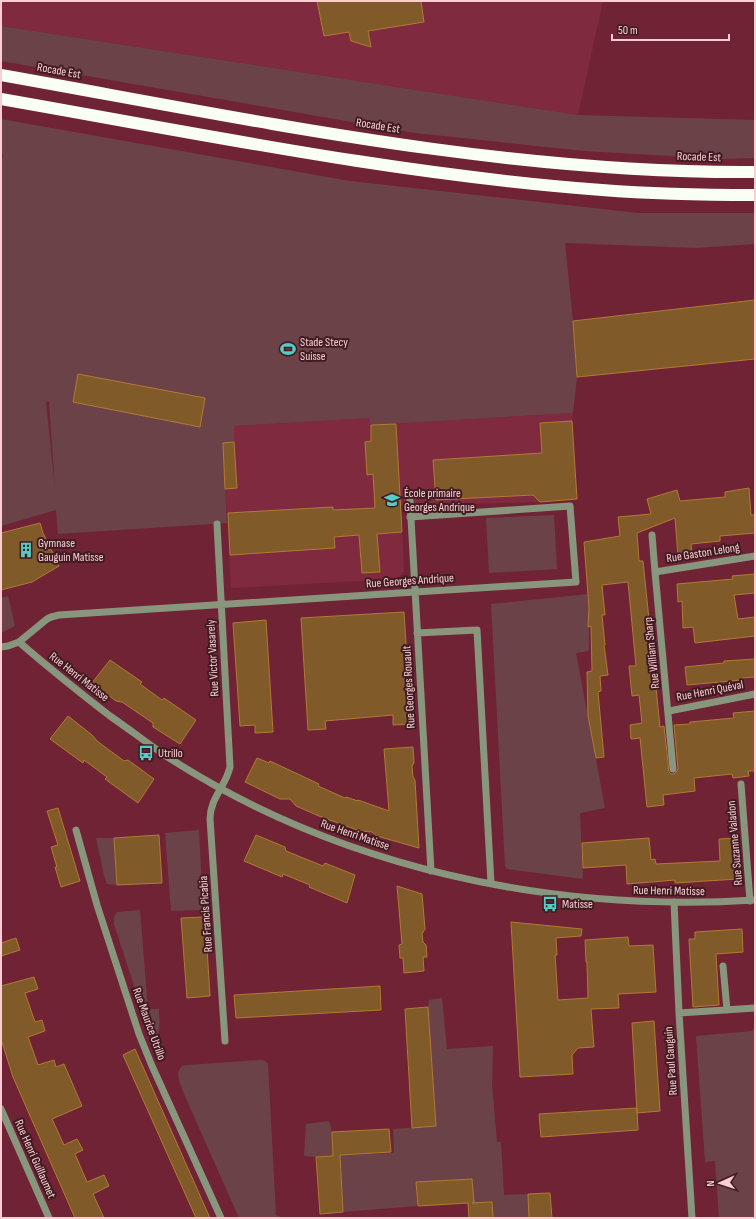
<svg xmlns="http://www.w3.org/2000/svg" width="756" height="1219" font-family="'Sofia Sans Condensed',sans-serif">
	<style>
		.built { fill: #802a3f }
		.green { fill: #6c4249; fill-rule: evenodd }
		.building { fill: #815a29; stroke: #b17a35 }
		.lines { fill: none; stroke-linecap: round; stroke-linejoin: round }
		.minor { stroke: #89967e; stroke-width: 7 }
		.highway { stroke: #f9fff3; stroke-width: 12 }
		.labels { text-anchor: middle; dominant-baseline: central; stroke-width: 4; stroke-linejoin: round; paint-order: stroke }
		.street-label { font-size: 12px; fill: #fdcdd3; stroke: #3f1c22 }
		.poi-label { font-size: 12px; fill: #fdcdd3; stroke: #3f1c22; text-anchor: start }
	</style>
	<rect width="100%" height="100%" fill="#702335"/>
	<path class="built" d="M1,1h602l-25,114 -577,-89z
		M573,413l-1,8 5,78 -37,3 -139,4 3,66 -7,7 -166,9 -8,-145 11,-1v-16l135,-8 2,7z"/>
	<path class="green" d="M1,26l577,89 177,5v38l-32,1 -139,-8 -169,-18 -414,-72z
		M1,119l349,62 288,32h117v31l-59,4 -131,-5 8,78 4,56 -4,36 -202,12 -2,-7 -135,8v16l-11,2 4,79 -169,11 -2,-24 -55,16v-362l2,-9 -2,-1zM49,401l6,88 -9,-87z
		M554,515l3,54 -68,4 -3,-55z
		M589,594v57l-13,2 29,155 -25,5 3,66 -76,-10 -2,-3 -14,-262z
		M8,596l7,30 -14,7v-35z
		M199,830l4,80 -32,1 -6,-78z
		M96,838h18l3,47 -10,-1 -3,-9z
		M140,910l8,99h11c0,9 3,23 -5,29l-4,-2 -1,-4 -35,-108v-7l3,-5z
		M442,998l5,51 46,-3 -1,38 5,58h4l3,53 24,-1 1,24h-36l-1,-16 -18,1 -2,-24 -56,3 1,24 -74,6 -3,-57 54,-2 -1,-24 43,-3 -8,-119 1,-7z
		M755,1026v192h-36l-4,-57 -10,1 -9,-126 56,-5z
		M261,1060l4,1 3,3 8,151 7,3h-44l-55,-124c-3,-9 -10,-21 -2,-28l6,-1z
		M329,1121l3,11 1,24 -17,1 -12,-1 2,-32z"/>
	<path class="building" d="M317,1h104l3,21 -56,9 3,16 -20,-6 -2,-9 -25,4z
		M755,300v59l-178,18 -4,-56z
		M78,374l127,24 -5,29 -127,-25z
		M572,421l5,78 -37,3 -7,-7 -97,5 -3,-40 109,-7 -2,-30z
		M396,424l6,108 -25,2 3,38 -18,1 -3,-38 -25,2 1,11 -105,7 -2,-42 105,-6v3l42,-2 -2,-34 -6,1 -2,-33 6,-1v-16z
		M234,442l3,46 -12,1 -2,-46z
		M749,488l2,27h4v18l-35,3v5l-29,3 1,11 -14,1 -3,-38 -38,15 2,28h4l17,166 4,-1 5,46 2,2h3l3,-3 1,-2 -4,-44 16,-1v-2l44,-4 -1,-5 22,-2v60h-7l1,5 -16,2 -1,-4 -38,4 1,13 -32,4 1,10 -17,2 -7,-69 -9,1 -1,-14 12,-2 -3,-28 -7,1 -3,-30h7l-8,-84 -26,3 3,30h-3l3,30h-1l4,30 -8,1 1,15 -3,1 6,65 -8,1 -8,-42 -1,-44 5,-1 -1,-45 -3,1 1,-19 -5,-66 36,-6 -2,-19 33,-3 -4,-15 30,-9 3,11 45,-4v-5z
		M40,523l3,10 16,33 -27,16 -31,8v-57z
		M755,574v19l-21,2 4,24 17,-2v19l-60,7 -2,-16 -10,1 -1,-27 -4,1 -1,-18 56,-5 -1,-3z
		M404,612l7,112 -18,1v-10l-68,6 1,8 -18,1 -7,-112z
		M266,620l7,112 -18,1v-8l-15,1 -7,-103z
		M755,659v18l-13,1v2l-55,5 -2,-18 39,-4v-2z
		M110,660l32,22 -2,2 22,16 2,-2 32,22 -16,24 -27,-17v-4l-31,-21 -6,-1 -24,-18z
		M68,716l24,19 5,6 27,20 4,-1 26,19 -16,24 -33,-24 2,-2 -23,-17 -1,3 -33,-24z
		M413,747l1,16 -2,3 1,11 2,3 4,68 -42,-12 -5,-4 -12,-1 -41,-15 -23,-10 -6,-7h-10l-35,-17 12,-24 12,5 1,-2 49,23 -1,2 27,12 1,-1 12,4v-1l31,11 -5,-62z
		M58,808l22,73 -19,6 -6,-20h2l-6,-20 7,-2 -11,-34z
		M159,835l3,48 -45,2 -3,-47z
		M256,835l29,12 1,4 37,15 2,-3 30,12 -8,28 -38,-16 1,-2 -27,-11 -1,3 -38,-16z
		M649,838l2,22 4,-1 1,5 64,-3 -1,-22 18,-1 1,41 -63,4v-3l-48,4 -1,-19 -43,3 -1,-25z
		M397,886l25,8 3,35 -3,5 1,8 3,3 1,12h-4l1,14 -20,2 -1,-15h-3l-1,-13 3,-1z
		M205,917l5,79 -23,2 -6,-80z
		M511,922l71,7 -1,7 -25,2 1,17h-2l3,45 30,-2 -1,-36h-1l-1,-22 43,-3 1,9 24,-1 3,47 -38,2 1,14 -28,1 3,38 -16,1 -6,7 1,19 -53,3z
		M742,929l1,23 -27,2 3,51 -26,2 -4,-68h6v-7z
		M16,938l4,12 -19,6v-13z
		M34,977l4,12 -13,4 10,29 7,-2 3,11 -17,6 10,28 16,-5 2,7 8,-3 18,42 -30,13 12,26 13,-6 6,11 -8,4 12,28 17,-7 5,11 -16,8 11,24h-29l-62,-141 -12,-38v-53z
		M380,986l1,24 -145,8 -2,-23z
		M428,1007l8,119 -24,2 -7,-119z
		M654,1021l6,90 -23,2 -5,-90z
		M135,1049l75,169h-14l-73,-163z
		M637,1108l1,22 -97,7 -2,-23z
		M389,1129l2,23 -51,3 3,57 -23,2 -4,-57 17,-1 -1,-24z
		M472,1179l2,23 -2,1 20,-1 1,16h-24l-1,-15 -50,3 -2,-24z
		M550,1193l2,25h-23l-1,-24z"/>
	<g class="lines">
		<path class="minor" d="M410,501l21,370
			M217,524l13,243c-4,19 -20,31 -20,52l15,222
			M652,535l3,37 18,197
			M655,572l100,-16
			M417,633l60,-3 14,253
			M19,642l28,-23 4,-2 8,-2 356,-23 161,-10 -6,-76 -160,11
			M1,647l7,-1 11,-4c30,26 60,50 91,74 19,13 37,27 56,40 173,112 384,157 589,144
			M669,711l86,-17
			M741,784l9,117
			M76,830l21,75 42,129 13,32 69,152
			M674,902l5,111 13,205
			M723,966l4,44
			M679,1013l76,-5
			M1,1109l48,109"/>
		<path class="highway" d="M1,75c248,44 501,99 754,97
			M1,99c200,35 399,76 601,91 51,4 102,5 153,5"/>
	</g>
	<defs>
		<symbol id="stadium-bare" viewBox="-9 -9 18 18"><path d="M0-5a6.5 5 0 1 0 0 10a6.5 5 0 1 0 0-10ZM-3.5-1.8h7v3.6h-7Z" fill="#54cdc6" stroke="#3f1c22" stroke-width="2.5" paint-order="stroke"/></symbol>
		<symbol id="school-bare" viewBox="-9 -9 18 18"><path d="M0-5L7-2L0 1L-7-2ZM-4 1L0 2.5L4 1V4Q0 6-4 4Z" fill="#54cdc6" stroke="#3f1c22" stroke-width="2.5" paint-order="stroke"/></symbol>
		<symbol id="building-bare" viewBox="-9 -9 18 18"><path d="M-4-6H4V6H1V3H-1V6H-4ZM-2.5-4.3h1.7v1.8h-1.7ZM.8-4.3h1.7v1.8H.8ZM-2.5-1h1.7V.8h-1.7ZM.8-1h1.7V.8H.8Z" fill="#54cdc6" stroke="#3f1c22" stroke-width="2.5" paint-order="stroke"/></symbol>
		<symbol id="bus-bare" viewBox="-9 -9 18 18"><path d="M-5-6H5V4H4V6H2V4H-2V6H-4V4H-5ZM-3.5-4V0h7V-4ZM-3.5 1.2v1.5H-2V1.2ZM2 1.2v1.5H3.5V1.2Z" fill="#54cdc6" stroke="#3f1c22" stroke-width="2.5" paint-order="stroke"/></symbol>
	</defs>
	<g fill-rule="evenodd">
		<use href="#stadium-bare" x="277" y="338" width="22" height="22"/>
		<use href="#school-bare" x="381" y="489" width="22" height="22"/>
		<use href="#building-bare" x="15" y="539" width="22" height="22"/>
		<use href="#bus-bare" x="135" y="742" width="22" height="22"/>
		<use href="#bus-bare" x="539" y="893" width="22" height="22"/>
	</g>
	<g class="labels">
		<g class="street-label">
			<text transform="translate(59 71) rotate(10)">Rocade Est</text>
			<text transform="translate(378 126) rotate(9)">Rocade Est</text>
			<text transform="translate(699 157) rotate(2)">Rocade Est</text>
			<text transform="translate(703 553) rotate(-9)">Rue Gaston Lelong</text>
			<text transform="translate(410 581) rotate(-4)">Rue Georges Andrique</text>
			<text transform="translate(652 653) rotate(-96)">Rue William Sharp</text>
			<text transform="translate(213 658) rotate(-93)">Rue Victor Vasarely</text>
			<text transform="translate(79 677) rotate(38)">Rue Henri Matisse</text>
			<text transform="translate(409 687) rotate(-93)">Rue Georges Rouault</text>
			<text transform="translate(710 691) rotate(-11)">Rue Henri Quéval</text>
			<text transform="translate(355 835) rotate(19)">Rue Henri Matisse</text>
			<text transform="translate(735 843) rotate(-95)">Rue Suzanne Valadon</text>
			<text transform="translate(669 891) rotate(1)">Rue Henri Matisse</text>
			<text transform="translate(206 914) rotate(-94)">Rue Francis Picabia</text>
			<text transform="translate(149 1024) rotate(70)">Rue Maurice Utrillo</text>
			<text transform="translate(671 1061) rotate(-94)">Rue Paul Gauguin</text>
			<text transform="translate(35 1159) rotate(66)">Rue Henri Guillaumet</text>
		</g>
		<g class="poi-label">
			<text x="300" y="342">Stade Stecy<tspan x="300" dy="14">Suisse</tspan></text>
			<text x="404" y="493">École primaire<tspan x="404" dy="14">Georges Andrique</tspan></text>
			<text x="38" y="543">Gymnase<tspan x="38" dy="14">Gauguin Matisse</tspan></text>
			<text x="158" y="753">Utrillo</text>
			<text x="562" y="904">Matisse</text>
		</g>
	</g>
	<rect width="756" height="1219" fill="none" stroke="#fdcdd3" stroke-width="4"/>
	<g transform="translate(720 1183) rotate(267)" stroke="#3f1c22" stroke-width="3" paint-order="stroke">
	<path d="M0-3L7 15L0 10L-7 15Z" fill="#fdcdd3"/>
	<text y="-6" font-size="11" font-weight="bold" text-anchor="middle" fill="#fdcdd3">N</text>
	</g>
	<path d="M612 34v6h117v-6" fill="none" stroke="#fdcdd3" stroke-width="2"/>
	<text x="618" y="34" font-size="12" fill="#fdcdd3" stroke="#3f1c22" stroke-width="3" paint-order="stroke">50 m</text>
</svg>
